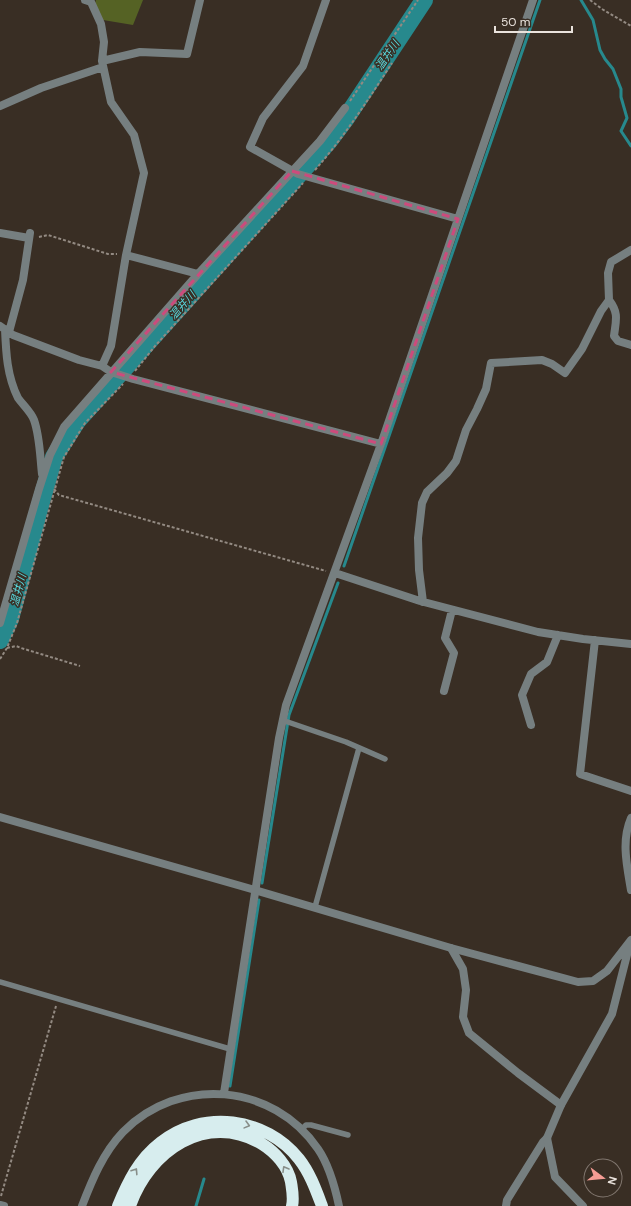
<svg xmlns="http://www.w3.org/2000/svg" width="631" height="1206" font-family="'DM Sans','Noto Sans JP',sans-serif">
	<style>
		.green { fill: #556224 }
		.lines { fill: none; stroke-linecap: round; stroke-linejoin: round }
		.stream { stroke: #27898d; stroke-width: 3 }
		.river { stroke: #27898d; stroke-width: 18 }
		.path { stroke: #938a82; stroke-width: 2; stroke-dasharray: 3 2; stroke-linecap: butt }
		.service { stroke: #767f80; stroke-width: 5.5 }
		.minor { stroke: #767f80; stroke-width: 8 }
		.tertiary { stroke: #767f80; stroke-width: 8 }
		.motorway { stroke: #d7edee; stroke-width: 12 }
		.oneway { stroke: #888e89 }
		.marked { fill: none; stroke: #cc4b7c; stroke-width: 3; stroke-dasharray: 8 5; stroke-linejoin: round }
		.labels { text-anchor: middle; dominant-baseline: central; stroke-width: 3; stroke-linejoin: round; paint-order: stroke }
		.water-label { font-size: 11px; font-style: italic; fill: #58d7dc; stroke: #392e24 }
	</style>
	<rect width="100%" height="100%" fill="#392e24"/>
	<path class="green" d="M96,0h47l-10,25 -30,-5 -8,-16z"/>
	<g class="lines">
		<path class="stream" d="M581,0l12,20 7,30 5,9 8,10 8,20v8l6,21 -6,13 10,15
			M344,566l196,-566
			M262,883l27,-168 49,-132
			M230,1086l29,-186
			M196,1206l8,-27"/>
		<path class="river" d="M0,640l10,-21 31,-117 13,-45 23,-36 251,-279 18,-24 78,-118"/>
		<path class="path" d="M590,0l12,9 29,17
			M350,101l68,-101
			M315,170c29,-33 53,-70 77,-107
			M39,237l9,-2 60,19h9
			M135,371l20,-25 148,-163
			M54,489l5,6 267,76
			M7,648l9,-2 5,2 59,18
			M0,659l7,-11 10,-25 47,-166 21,-34 38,-39
			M1,1196l55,-190"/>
		<path class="service" d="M282,720l64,22 39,17
			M315,907l44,-159
			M0,982l230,67
			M302,1129l4,-4h5l37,10"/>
		<path class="minor" d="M85,0l6,2 10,22 3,18 -2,19 9,41 23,33 10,38 -18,82 -15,91 -9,20
			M326,0l-23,66 -40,52 -13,29 48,27 160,45
			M102,61l38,-9 47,2 13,-54
			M0,106l41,-18 62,-21
			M0,233l29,5
			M126,255l72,19
			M609,300c10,13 7,20 5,36l4,5 13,4
			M0,326l13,9 66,25 23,6 9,6 22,7 248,65
			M5,329c1,24 2,47 13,69 5,7 13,14 16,22 6,17 6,37 8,54
			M9,332l14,-52 7,-47
			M335,573l85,28 118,31 45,7 48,5
			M423,602l-4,-32 -1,-32 4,-35 5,-11 20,-19 9,-12 10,-31 11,-21 9,-20 5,-26 51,-3 10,4 13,9 17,-24 19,-38 8,-11 -1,-27 3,-11 20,-12
			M0,623l39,-134 11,-34 14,-28 134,-153 122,-133 25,-33
			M595,640l-15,134 51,17
			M444,691l10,-38 -9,-15 7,-28
			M531,725l-9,-30 9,-21 16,-12 11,-27
			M631,818c-10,23 -4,48 0,72
			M451,948l127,34 15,-1 14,-10 24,-31
			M224,1093l55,-355 7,-33 95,-261 152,-444
			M561,1105l51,-91 18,-71
			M0,1205l4,1
			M82,1206c10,-26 21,-53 41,-74 56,-57 150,-49 195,17 11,16 17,38 21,57
			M506,1206l1,-6 36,-58 4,-4"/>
		<path class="tertiary" d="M0,817l255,73 196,58 12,21 3,21 -3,27 6,16 49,40 43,32 -14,33 8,39 28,29"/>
		<path class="motorway" d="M118,1206c10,-24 21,-47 42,-63 42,-34 106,-26 139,16 11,14 17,31 23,47
			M130,1206c19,-55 76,-95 132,-62 13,8 26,22 29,38 1,7 3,16 1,24"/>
	</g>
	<defs><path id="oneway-chevron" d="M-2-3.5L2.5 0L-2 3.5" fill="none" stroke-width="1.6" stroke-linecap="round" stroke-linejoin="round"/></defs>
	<g class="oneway">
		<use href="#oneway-chevron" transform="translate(247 1125) rotate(15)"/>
		<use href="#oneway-chevron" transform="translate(285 1169) rotate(-120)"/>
		<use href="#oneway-chevron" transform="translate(135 1171) rotate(-57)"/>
	</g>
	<path class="marked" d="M292,171l166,48 -77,225 -270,-72z"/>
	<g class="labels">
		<g class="water-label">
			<text transform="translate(387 55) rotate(-56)">温井川</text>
			<text transform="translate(182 305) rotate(-48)">温井川</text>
			<text transform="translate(18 590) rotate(-75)">温井川</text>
		</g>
	</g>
	<g transform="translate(603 1178) rotate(106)"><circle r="19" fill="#392e24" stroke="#80766e"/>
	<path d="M0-3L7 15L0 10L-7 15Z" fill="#f59c94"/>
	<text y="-6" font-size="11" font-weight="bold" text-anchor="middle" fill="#eae3dd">N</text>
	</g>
	<path d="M495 26v6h77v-6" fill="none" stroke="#eae3dd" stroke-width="2"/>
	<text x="501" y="26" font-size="12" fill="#eae3dd" stroke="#392e24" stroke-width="3" paint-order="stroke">50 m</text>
</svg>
